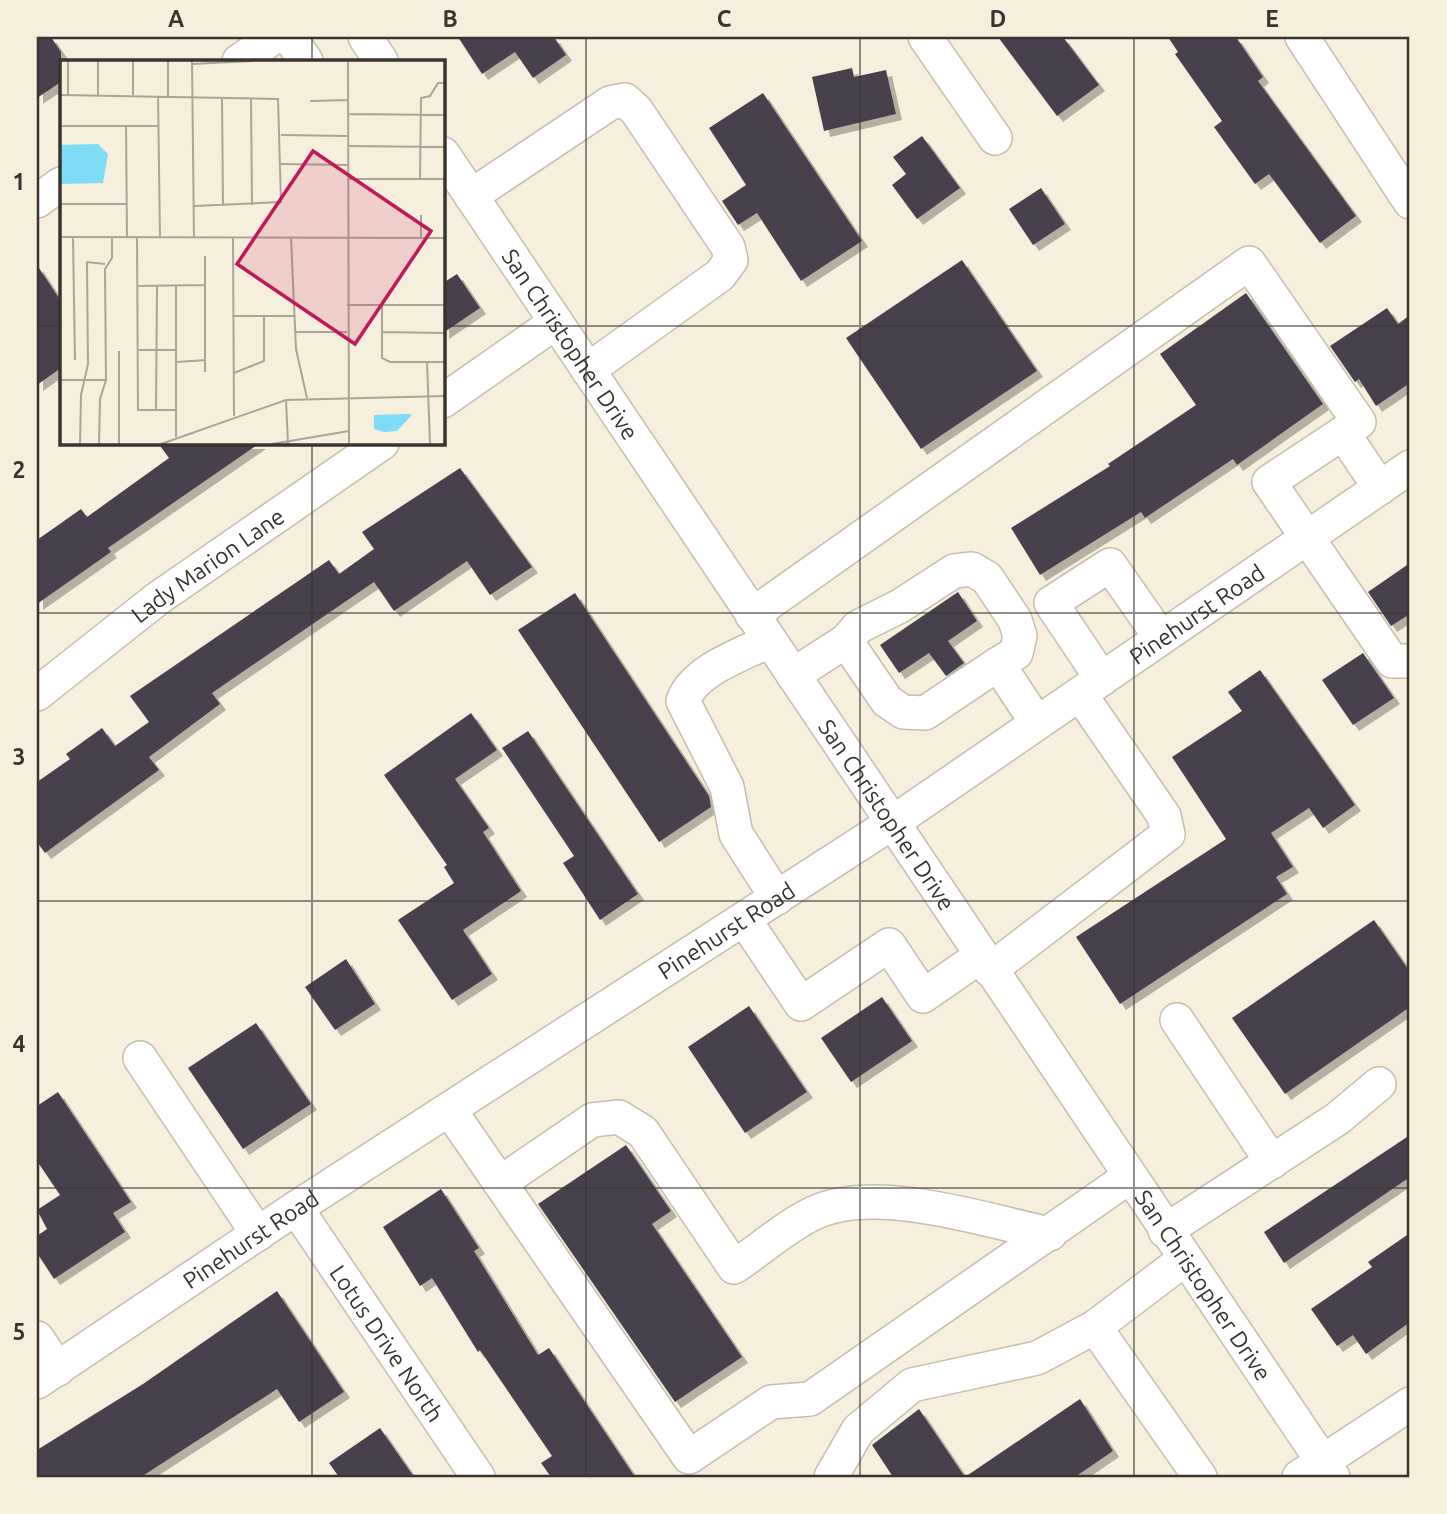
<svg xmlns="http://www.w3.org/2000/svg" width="1447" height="1514" font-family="Ubuntu,sans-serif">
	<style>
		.building { fill: #4a414e; filter: url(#shadow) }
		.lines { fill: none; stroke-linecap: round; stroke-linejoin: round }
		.minor-casing { stroke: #c5bead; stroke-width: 36 }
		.minor { stroke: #fff; stroke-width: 33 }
		.grid { fill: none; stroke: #38352e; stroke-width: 2; stroke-opacity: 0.55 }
		.labels { text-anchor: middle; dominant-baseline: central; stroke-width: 7; stroke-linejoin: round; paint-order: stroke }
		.street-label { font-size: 23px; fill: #38352e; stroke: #f7efdd }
		.inset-road { fill: none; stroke: #aba597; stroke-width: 2 }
		.view { fill: #c2185b; fill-opacity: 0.15; stroke: #c2185b; stroke-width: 3.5 }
		.inset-edge { fill: none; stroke: #38352e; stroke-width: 3.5 }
		.neatline { fill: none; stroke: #38352e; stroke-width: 2.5 }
		.grid-label { font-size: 23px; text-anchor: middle; font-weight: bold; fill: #38352e }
	</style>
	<defs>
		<filter id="shadow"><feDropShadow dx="6" dy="6" stdDeviation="0" flood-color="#0004"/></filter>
	</defs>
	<rect width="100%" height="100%" fill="#f7efdd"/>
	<path class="building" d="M37,37h14l10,15v30l-24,16z
		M458,37h96l12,18 -33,23 -18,-26 -33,22z
		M998,37h65l36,48 -42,31z
		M1168,37h68l27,40 -5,4 98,135 -36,27 -51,-69 -14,10 -41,-57 8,-6 -47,-67 3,-2z
		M852,68l2,9 32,-7 10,44 -72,17 -12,-54z
		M763,93l99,148 -61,40 -44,-68 -19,12 -16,-24 24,-16 -37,-57z
		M922,136l38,52 -43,31 -25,-34 14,-11 -13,-17z
		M1041,188l24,36 -32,21 -24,-36z
		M962,260l75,111 -116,78 -75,-111z
		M37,265l24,36v67l-24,17z
		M457,274l23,34 -37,25v-50z
		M1246,293l77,111 -86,61 -4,-6 -88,59 -4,-6 -101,63 -29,-47 99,-62 -2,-2 88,-59 -36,-51z
		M1387,308l11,16 12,-9v68l-34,23 -17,-27 -4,3 -25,-36z
		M158,443h102l-152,105 3,4 -74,52v-64l44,-31 6,8 82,-59z
		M460,468l72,99 -42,28 -23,-34 -73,50 -20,-29 -162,111 8,11 -71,53 10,13 -114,83 -8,-11v-60l33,-23 -4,-5 36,-26 13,18 34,-24 -19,-26 199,-136 10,14 35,-25 -12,-17z
		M1410,563v51l-19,12 -23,-34z
		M958,592l19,29 -29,20 16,22 -18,13 -17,-23 -30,20 -19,-28z
		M575,593l134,203 2,11 -52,35 -141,-212z
		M1363,653l31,45 -41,27 -31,-45z
		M1260,670l95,135 -32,23 -14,-20 -38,25 22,34 -17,10 11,17 -167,110 -44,-67 150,-98 -54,-82 70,-46 -14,-19z
		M471,713l26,37 -42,29 34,49 -6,4 38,59 -58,39 29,44 -40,26 -54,-80 56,-37 -10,-16 3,-2 -63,-90z
		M528,731l110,163 -38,26 -37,-57 11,-7 -72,-108z
		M1374,920l36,52v35l-125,87 -53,-76z
		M346,959l29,45 -40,26 -30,-43z
		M882,997l30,44 -61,41 -30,-44z
		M749,1006l58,86 -62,41 -57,-86z
		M256,1023l55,81 -68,45 -55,-81z
		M58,1092l73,110 -18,11 12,19 -71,47 -17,-26v-17l10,-7 -10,-19 23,-15 -23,-34v-55z
		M1410,1135v42l-126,86 -20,-31z
		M626,1145l45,66 -19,13 90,133 -67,45 -137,-198z
		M441,1189l38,59 -5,3 64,104 11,-7 86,129h-84l-10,-14 11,-7 -72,-106 -2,2 -46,-74 -12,8 -37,-59z
		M1410,1233v89l-44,32 -13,-19 -16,11 -26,-37 61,-42 -4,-5z
		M277,1291l67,101 -45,30 -22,-33 -136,88h-104v-27l106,-66z
		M1080,1399l33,52 -38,26h-182l-21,-32 47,-36 46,68z
		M380,1428l34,49h-75l-10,-14z"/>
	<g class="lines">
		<defs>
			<g id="minor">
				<path d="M289,37l17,24"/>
				<path d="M365,37l16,24"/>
				<path d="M925,37l70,101"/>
				<path d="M1302,37l108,165"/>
				<path d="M239,61l35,-24"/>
				<path id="s1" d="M443,154l890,1323"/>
				<path d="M471,196l139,-93 15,-3 11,10 92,137 3,13 -11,15 -132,95"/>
				<path d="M37,201l24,-17"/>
				<path d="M443,401l113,-79"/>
				<path d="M1380,488l-37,-55 -74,49 123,179h18"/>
				<path d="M752,615l497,-352 110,159 -16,11"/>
				<path d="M769,641c-28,14 -75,29 -86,60l44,86 9,47 41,64"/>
				<path d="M846,641l12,-14 42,-21 54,-35 18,-2 15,9 28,42 5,16 -4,17 -18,11"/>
				<path d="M793,675l53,-34 41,60 16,11 22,1 73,-49 39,59"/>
				<path d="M1102,679l-51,-76 59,-38 51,73"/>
				<path id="s2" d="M37,694l120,-95 225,-156"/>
				<path d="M744,919l57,85 88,-59 34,51 58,-40"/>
				<path d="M990,970l178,-136 -4,-18 -84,-122"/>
				<path d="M1177,1020l95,142"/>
				<path d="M140,1058l118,176"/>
				<path d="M449,1109l240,348 82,-55 39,-3 319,-222"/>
				<path d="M500,1183l92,-63 27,-3 24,15 91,135c26,-17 52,-41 80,-54 63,-29 169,7 236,21"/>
				<path id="s3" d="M296,1208l182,269"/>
				<path d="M1165,1231l172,-112 42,-35"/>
				<path d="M1095,1327l105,150"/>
				<path d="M37,1338l21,31"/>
				<path id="s4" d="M37,1382l259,-174 596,-385 518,-356"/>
				<path d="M831,1477l27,-47 54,-45 125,-27 58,-31 90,-68"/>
				<path d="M1299,1477l111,-73"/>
			</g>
		</defs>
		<use href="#minor" class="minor-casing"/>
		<use href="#minor" class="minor"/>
	</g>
	<path class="grid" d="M312,37v24M586,37v1440M860,37v1440M1134,37v1440M37,326h24M443,326h967M312,443v1034M37,613h1373M37,901h1373M37,1188h1373"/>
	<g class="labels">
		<g class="street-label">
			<text stroke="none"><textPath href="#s1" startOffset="229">San Christopher Drive</textPath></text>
			<text stroke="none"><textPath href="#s2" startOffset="214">Lady Marion Lane</textPath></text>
			<text stroke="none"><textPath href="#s4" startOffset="1391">Pinehurst Road</textPath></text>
			<text stroke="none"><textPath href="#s1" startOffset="796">San Christopher Drive</textPath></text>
			<text stroke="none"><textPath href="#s4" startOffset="824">Pinehurst Road</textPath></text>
			<text stroke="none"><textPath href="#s4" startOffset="257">Pinehurst Road</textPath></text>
			<text stroke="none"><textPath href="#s1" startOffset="1363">San Christopher Drive</textPath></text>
			<text stroke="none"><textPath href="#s3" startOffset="163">Lotus Drive North</textPath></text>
		</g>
	</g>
	<g transform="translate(60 60)">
		<rect width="385" height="385" fill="#f7efdd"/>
		<path d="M38,84l10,10 -5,29 -43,1v-39zM314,355l35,-1 3,1 -15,16 -13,1 -10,-3z" fill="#7edcf6"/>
		<path class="inset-road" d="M8,1v34M38,1v34M73,1v34M108,1v35M132,1l2,177M288,1l1,383M132,4l61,-3M0,35l218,4 3,103 -87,4M98,36l2,141M191,38l1,107M162,39l1,106M250,41l38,-1M288,54l97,1M0,66h98M66,66l1,111M221,75l66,1M287,86l98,1M221,104l67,1M288,119h97M360,119l1,-81 9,-2 8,-13h7M0,144h66M0,177l385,1M13,177l2,123M77,177l1,173h37M173,178l1,178M231,178l5,111 11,49M361,178v-23M145,196v116M77,226l68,-1M116,226v151M287,245h98M322,245v53l8,4h55M174,256h60M235,272h52M322,272l63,1M78,290h38M59,291v93M117,302l29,-2M367,302l3,82M174,313l30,-12v-45M0,320h46M226,340l2,44M96,350l1,-124M0,371v-51M20,384l1,-49 7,-31 -1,-102 18,2M39,384l1,-45 6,-19 -1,-111 7,-11v-21M101,384l125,-44 159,-4M212,384l77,-13"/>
		<path class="view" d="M253,91l118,80 -76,113 -118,-80z"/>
		<rect width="385" height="385" class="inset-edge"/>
	</g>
	<rect width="1447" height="1514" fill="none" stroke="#f7efdd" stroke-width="77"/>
	<rect x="38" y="38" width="1370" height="1438" class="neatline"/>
	<g class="grid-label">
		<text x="176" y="27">A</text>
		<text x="450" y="27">B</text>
		<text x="724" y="27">C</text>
		<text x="998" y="27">D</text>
		<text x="1272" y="27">E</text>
		<text x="19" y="190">1</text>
		<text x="19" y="478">2</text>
		<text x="19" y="765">3</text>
		<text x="19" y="1052">4</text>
		<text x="19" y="1340">5</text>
	</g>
</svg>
